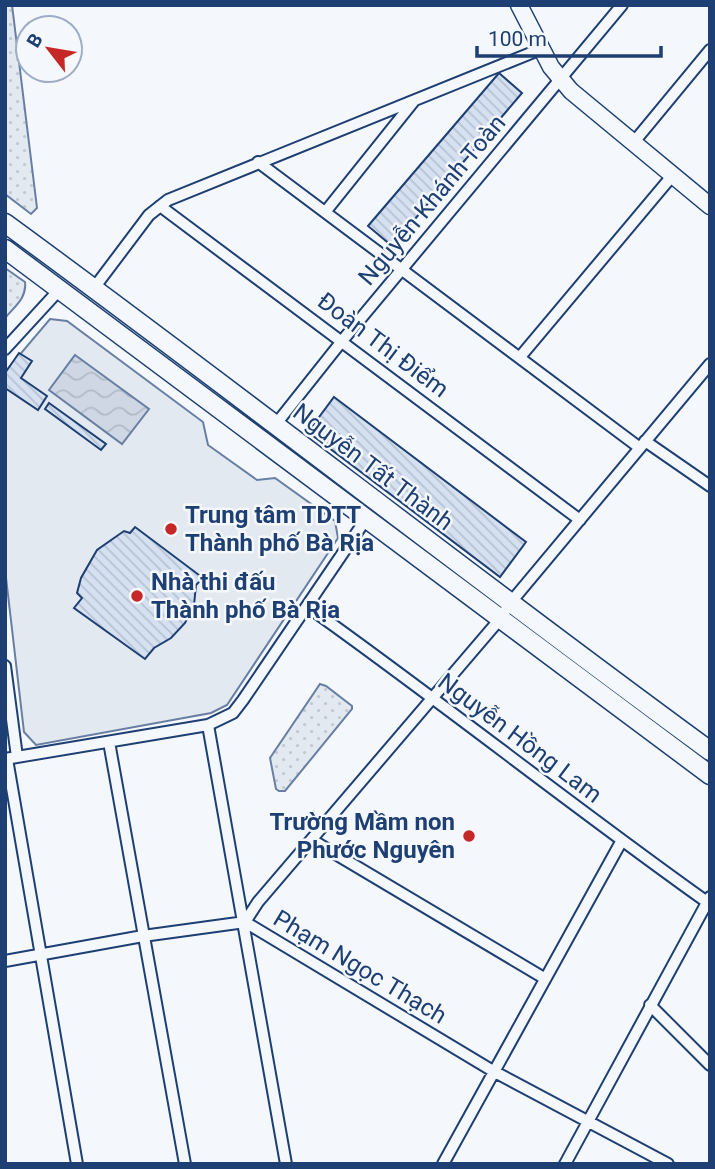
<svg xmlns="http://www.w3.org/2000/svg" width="715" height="1169" font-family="Roboto,sans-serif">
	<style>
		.grass { fill: #e3e9f0; stroke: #687fa3; stroke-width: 2 }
		.park { fill: url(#park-dots); stroke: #687fa3; stroke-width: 2 }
		.water { fill: url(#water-waves); stroke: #687fa3; stroke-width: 2 }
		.building { fill: url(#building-back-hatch); stroke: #1d3f73; stroke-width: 2 }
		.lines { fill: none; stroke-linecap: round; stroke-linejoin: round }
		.street-casing { stroke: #1d3f73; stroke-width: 14 }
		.secondary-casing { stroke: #1d3f73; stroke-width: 19 }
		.primary-casing { stroke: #1d3f73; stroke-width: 21 }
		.street { stroke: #f4f7fb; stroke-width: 10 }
		.secondary { stroke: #f4f7fb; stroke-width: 16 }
		.primary { stroke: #f4f7fb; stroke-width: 18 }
		.poi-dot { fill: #c62828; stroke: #f4f7fb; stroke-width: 2.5 }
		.labels { text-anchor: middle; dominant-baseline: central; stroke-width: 5; stroke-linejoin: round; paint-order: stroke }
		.street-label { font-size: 24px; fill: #1d3f73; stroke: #f4f7fb }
		.poi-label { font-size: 24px; font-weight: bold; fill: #1d3f73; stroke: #f4f7fb; text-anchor: start }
	</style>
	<defs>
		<pattern id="park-dots" width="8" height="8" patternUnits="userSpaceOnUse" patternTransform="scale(1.75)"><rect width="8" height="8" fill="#e3e9f0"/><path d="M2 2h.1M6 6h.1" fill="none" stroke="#c2c9d1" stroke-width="1.8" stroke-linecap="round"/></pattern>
		<pattern id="water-waves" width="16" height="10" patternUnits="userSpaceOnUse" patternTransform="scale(1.75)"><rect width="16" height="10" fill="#cfd7e4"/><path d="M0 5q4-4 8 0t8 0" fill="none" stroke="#b1bac7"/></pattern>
		<pattern id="building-back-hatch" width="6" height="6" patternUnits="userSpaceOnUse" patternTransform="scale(1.75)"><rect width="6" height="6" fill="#d5e0f0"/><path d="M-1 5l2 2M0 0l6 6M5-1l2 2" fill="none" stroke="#b6c1d1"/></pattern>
	</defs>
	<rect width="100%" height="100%" fill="#f4f7fb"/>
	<path class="grass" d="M50,319l17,2 136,101 5,23 49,35 18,-2 60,43 3,17 -111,167 -16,8 -175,32 -12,-13 -19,-163v-197z"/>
	<path class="park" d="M5,5h7l25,203 -6,6 -26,-20z
		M5,268l20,14c2,16 -10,24 -20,36z
		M320,684l6,2 26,20v3l-67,82h-6l-3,-2 -6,-31z"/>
	<path class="water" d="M75,355l74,54 -27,35 -73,-54z"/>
	<path class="building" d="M499,73l23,20 -130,153 -24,-20z
		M19,353l13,8 -11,17 26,18 -9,14 -33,-22v-15z
		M334,397l192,145 -26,35 -192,-145z
		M49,403l57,41 -5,6 -56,-41z
		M135,527l68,51 -7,7 -2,20 -9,18 -14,15 -17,10 -9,11 -71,-51 8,-10 -5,-5 4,-15 16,-28 27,-19 6,2z"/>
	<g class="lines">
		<defs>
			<path id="street" d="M634,142l76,-92
				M258,162l382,286
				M160,206l420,314
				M326,211l88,-110
				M94,288l55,-73 19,-15 373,-151
				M5,349l55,-60
				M520,357l152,-181
				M276,424l66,-83 280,-336
				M645,441l65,45
				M308,607c135,96 264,199 399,295
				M5,666l12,91
				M208,725l78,439
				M109,742l76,422
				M5,759l203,-34 25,-12 10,-13 123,-181
				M7,759l70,405
				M312,840l232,138
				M245,922l13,-20 242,-283 11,-17 199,-238
				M5,961l138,-25 102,-14 248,149 175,93
				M650,1005l60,60
				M443,1164l178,-322
				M565,1164l145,-267"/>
			<path id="secondary" d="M519,5l32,62 20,24 139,115"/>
			<path id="primary" d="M5,223c237,173 468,355 705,528
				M5,249l705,526"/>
		</defs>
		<use href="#street" class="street-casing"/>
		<use href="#secondary" class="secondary-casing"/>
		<use href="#primary" class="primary-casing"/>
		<use href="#street" class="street"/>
		<use href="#secondary" class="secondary"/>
		<use href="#primary" class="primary"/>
	</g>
	<g class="poi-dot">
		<circle cx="171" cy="529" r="7"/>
		<circle cx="137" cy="596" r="7"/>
		<circle cx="469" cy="836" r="7"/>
	</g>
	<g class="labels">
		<g class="street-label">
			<text transform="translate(432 200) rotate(-50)">Nguyễn Khánh Toàn</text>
			<text transform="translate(383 345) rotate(37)">Đoàn Thị Điểm</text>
			<text transform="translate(373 467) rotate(37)">Nguyễn Tất Thành</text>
			<text transform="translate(520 738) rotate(37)">Nguyễn Hồng Lam</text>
			<text transform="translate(360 967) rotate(31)">Phạm Ngọc Thạch</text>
		</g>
		<g class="poi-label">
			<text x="185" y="515">Trung tâm TDTT<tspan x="185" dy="28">Thành phố Bà Rịa</tspan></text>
			<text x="151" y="582">Nhà thi đấu<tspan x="151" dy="28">Thành phố Bà Rịa</tspan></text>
			<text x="455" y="822" text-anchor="end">Trường Mầm non<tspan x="455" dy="28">Phước Nguyên</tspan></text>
		</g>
	</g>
	<rect width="715" height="1169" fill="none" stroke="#1d3f73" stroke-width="14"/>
	<g transform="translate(49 49) rotate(301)"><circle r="33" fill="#f4f7fb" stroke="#9eadc5" stroke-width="2"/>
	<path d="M0-5L12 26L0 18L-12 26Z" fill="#c62828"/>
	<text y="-10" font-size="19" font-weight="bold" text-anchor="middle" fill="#1d3f73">B</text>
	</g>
	<path d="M477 46v10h184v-10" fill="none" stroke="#1d3f73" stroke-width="3.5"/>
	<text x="488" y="46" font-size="21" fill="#1d3f73" stroke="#f4f7fb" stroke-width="5" paint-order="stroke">100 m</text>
</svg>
